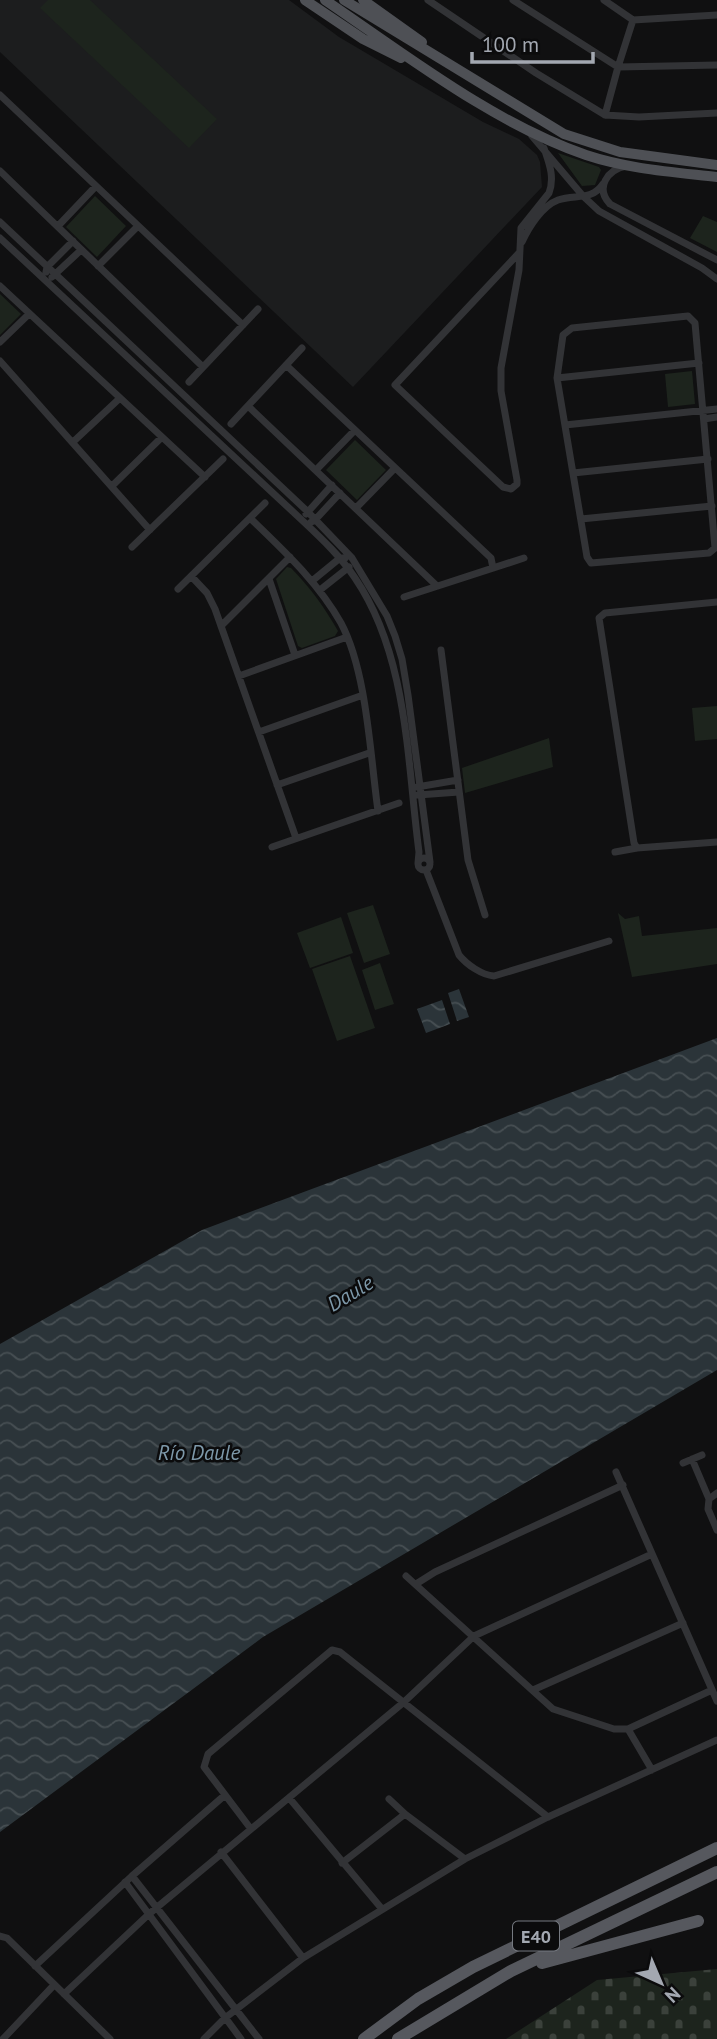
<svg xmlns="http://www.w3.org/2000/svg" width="717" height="2039" font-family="'PT Sans',sans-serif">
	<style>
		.built { fill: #1c1d1e }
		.green { fill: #1d241d }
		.cemetery { fill: url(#cemetery-stones) }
		.water { fill: url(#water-waves) }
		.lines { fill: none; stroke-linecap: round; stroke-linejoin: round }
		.minor { stroke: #323336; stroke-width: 7 }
		.primary { stroke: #4e5055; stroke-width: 10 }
		.trunk { stroke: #56585e; stroke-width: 12 }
		.labels { text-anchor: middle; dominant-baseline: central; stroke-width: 5; stroke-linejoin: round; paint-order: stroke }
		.shield { fill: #0b0b0c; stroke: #757980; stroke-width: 2 }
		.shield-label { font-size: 18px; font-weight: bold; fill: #a3a8b1 }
		.water-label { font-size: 21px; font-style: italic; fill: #7d98a9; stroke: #0b0b0c }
	</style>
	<defs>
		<pattern id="cemetery-stones" width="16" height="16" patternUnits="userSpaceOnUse" patternTransform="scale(1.75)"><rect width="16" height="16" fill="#1d241d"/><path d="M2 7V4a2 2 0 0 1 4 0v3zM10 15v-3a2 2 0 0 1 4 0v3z" fill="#3b413b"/></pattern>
		<pattern id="water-waves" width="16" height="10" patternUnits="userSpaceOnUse" patternTransform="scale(1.75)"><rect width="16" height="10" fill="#2b3439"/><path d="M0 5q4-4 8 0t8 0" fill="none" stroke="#474f53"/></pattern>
	</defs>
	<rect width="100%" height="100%" fill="#101011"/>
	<path class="built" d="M0,0h289l50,37 144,85 36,17 18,16 3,7 2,25 -189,200 -353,-335z"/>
	<path class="green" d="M48,0h42l127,119 -28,29 -149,-140z
		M558,153l41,14 2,3 -6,15 -13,1z
		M95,196l31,30 -29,31 -31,-30z
		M703,216l14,6v30l-27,-14z
		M0,294l21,20 -21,21z
		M692,371l3,33 -27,3 -3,-33z
		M355,440l31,30 -29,30 -31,-30z
		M287,567l4,1c19,19 34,40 47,63l-3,5 -33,12 -4,-2 -22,-67z
		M717,706v33l-22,2 -3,-33z
		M549,738l4,29 -88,26 -3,-25z
		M373,905l17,49 -26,9 -17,-50z
		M618,913l7,6 14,-3 3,20 75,-8v36l-85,13z
		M341,917l12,36 -43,15 -13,-35z
		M350,956l25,72 -38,13 -25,-72z
		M380,963l14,41 -19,6 -13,-40z"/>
	<path class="cemetery" d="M717,1969v70h-211l91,-59z"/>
	<path class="water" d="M459,989l10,28 -12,4 -9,-28z
		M442,1000l8,24 -24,9 -9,-24z
		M717,1038v332l-454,267 -263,195v-488l202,-114z"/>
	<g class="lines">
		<path class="minor" d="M428,0l108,73 69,42 13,-48 99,-2
			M513,0l105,67 15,-47 -29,-20
			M633,20l84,-5
			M0,95l243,230
			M605,115l34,2 78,-4
			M532,136l51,60 16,15 103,57 15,11
			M626,166c-19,4 -31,22 -16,38l107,56
			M0,171l203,196
			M0,222l307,289 45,47 35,58 8,20 7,23 6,36 22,167
			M58,226l38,-40
			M0,238l305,285c18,17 36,34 50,55 53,78 52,183 64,274l-1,11
			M522,242c7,-15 20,-36 36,-42 17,-6 34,1 45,-16
			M519,253l-124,132 108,102 8,2 6,-5v-4l-16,-89v-23l18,-98 2,-42 28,-35c6,-16 0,-30 -5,-45
			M98,266l40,-40
			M46,272l1,-5 26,-26
			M52,277l29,-27
			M0,286l205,191
			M688,316l7,7 20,225 -6,5 -118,10 -4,-6 -30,-179 6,-43 9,-7z
			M0,342l29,-28
			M0,361l150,169
			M286,365l205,193 2,10
			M557,378l142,-15
			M189,382l69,-73
			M248,406l189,180
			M704,419l13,-2
			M231,424l71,-76
			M565,425l152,-16
			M73,442l47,-44
			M316,470l39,-40
			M573,473l135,-14
			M112,486l50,-49
			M356,508l39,-40
			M306,514l26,-29
			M250,518c33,32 68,64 91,105 26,49 29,131 37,188
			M581,519l131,-13
			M311,522l3,-1 26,-28
			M132,547l91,-88
			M191,576l16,17 8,16 81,229
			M269,579l26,76
			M312,581l28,-23h5
			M178,589l87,-86
			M320,590l29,-23
			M404,597l120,-39
			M221,626l69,-69
			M441,650l27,210 17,55
			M239,676l108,-39
			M259,732l104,-37
			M277,785l92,-32
			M417,787l41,-7
			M418,795l41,-3
			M272,847l127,-44
			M637,848l-3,-5 -35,-225 6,-5 112,-11
			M615,852l22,-4 80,-6
			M418 864a6 6 0 1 1 12 0a6 6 0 1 1-12 0Z
			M426,870l33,85c8,10 23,20 35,21l115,-35
			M692,1459l17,40
			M683,1463l19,-8
			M616,1472l101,229
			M717,1493l-8,6 -1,10 9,21
			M406,1576l147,133 61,20h14l84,-39
			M416,1584l19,-12 188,-87
			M533,1690l150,-67
			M628,1729l24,41
			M290,1799l92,110
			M389,1799l16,15 60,45
			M251,1829l-47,-62 4,-13 124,-104 8,2 208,165
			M221,1852l82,106
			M342,1863l63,-49
			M132,1876l93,-81
			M125,1882l116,157
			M0,1936l7,2 103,101
			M35,1966l97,-90 127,163
			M64,1994l85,-80 255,-212 70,-66 178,-82
			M3,2039l51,-54
			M204,2039l21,-21 78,-60 162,-99 83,-42 169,-77"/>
		<path class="primary" d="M305,0l58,39 38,19
			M325,0c81,55 168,123 261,155 42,14 87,17 131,22
			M344,0l220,134 56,18 97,13
			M363,0l59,42"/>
		<path class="trunk" d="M542,1963l156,-42
			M364,2039l54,-40 55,-32 244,-119
			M398,2039l113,-68 206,-99"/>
	</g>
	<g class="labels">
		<rect class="shield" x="513" y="1921.5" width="46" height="29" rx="5"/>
		<g class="shield-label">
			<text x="536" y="1936">E40</text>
		</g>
		<g class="water-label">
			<text transform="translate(350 1293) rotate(-31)">Daule</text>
			<text x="199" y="1452">Río Daule</text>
		</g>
	</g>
	<g transform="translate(661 1983) rotate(136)" stroke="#0b0b0c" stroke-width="5" paint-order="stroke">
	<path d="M0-5L12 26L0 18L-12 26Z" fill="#a3a8b1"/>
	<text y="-10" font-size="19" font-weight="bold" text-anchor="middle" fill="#a3a8b1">N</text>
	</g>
	<path d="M472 52v10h121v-10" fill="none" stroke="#a3a8b1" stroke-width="3.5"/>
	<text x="482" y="52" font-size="21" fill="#a3a8b1" stroke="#0b0b0c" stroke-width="5" paint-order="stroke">100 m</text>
</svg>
